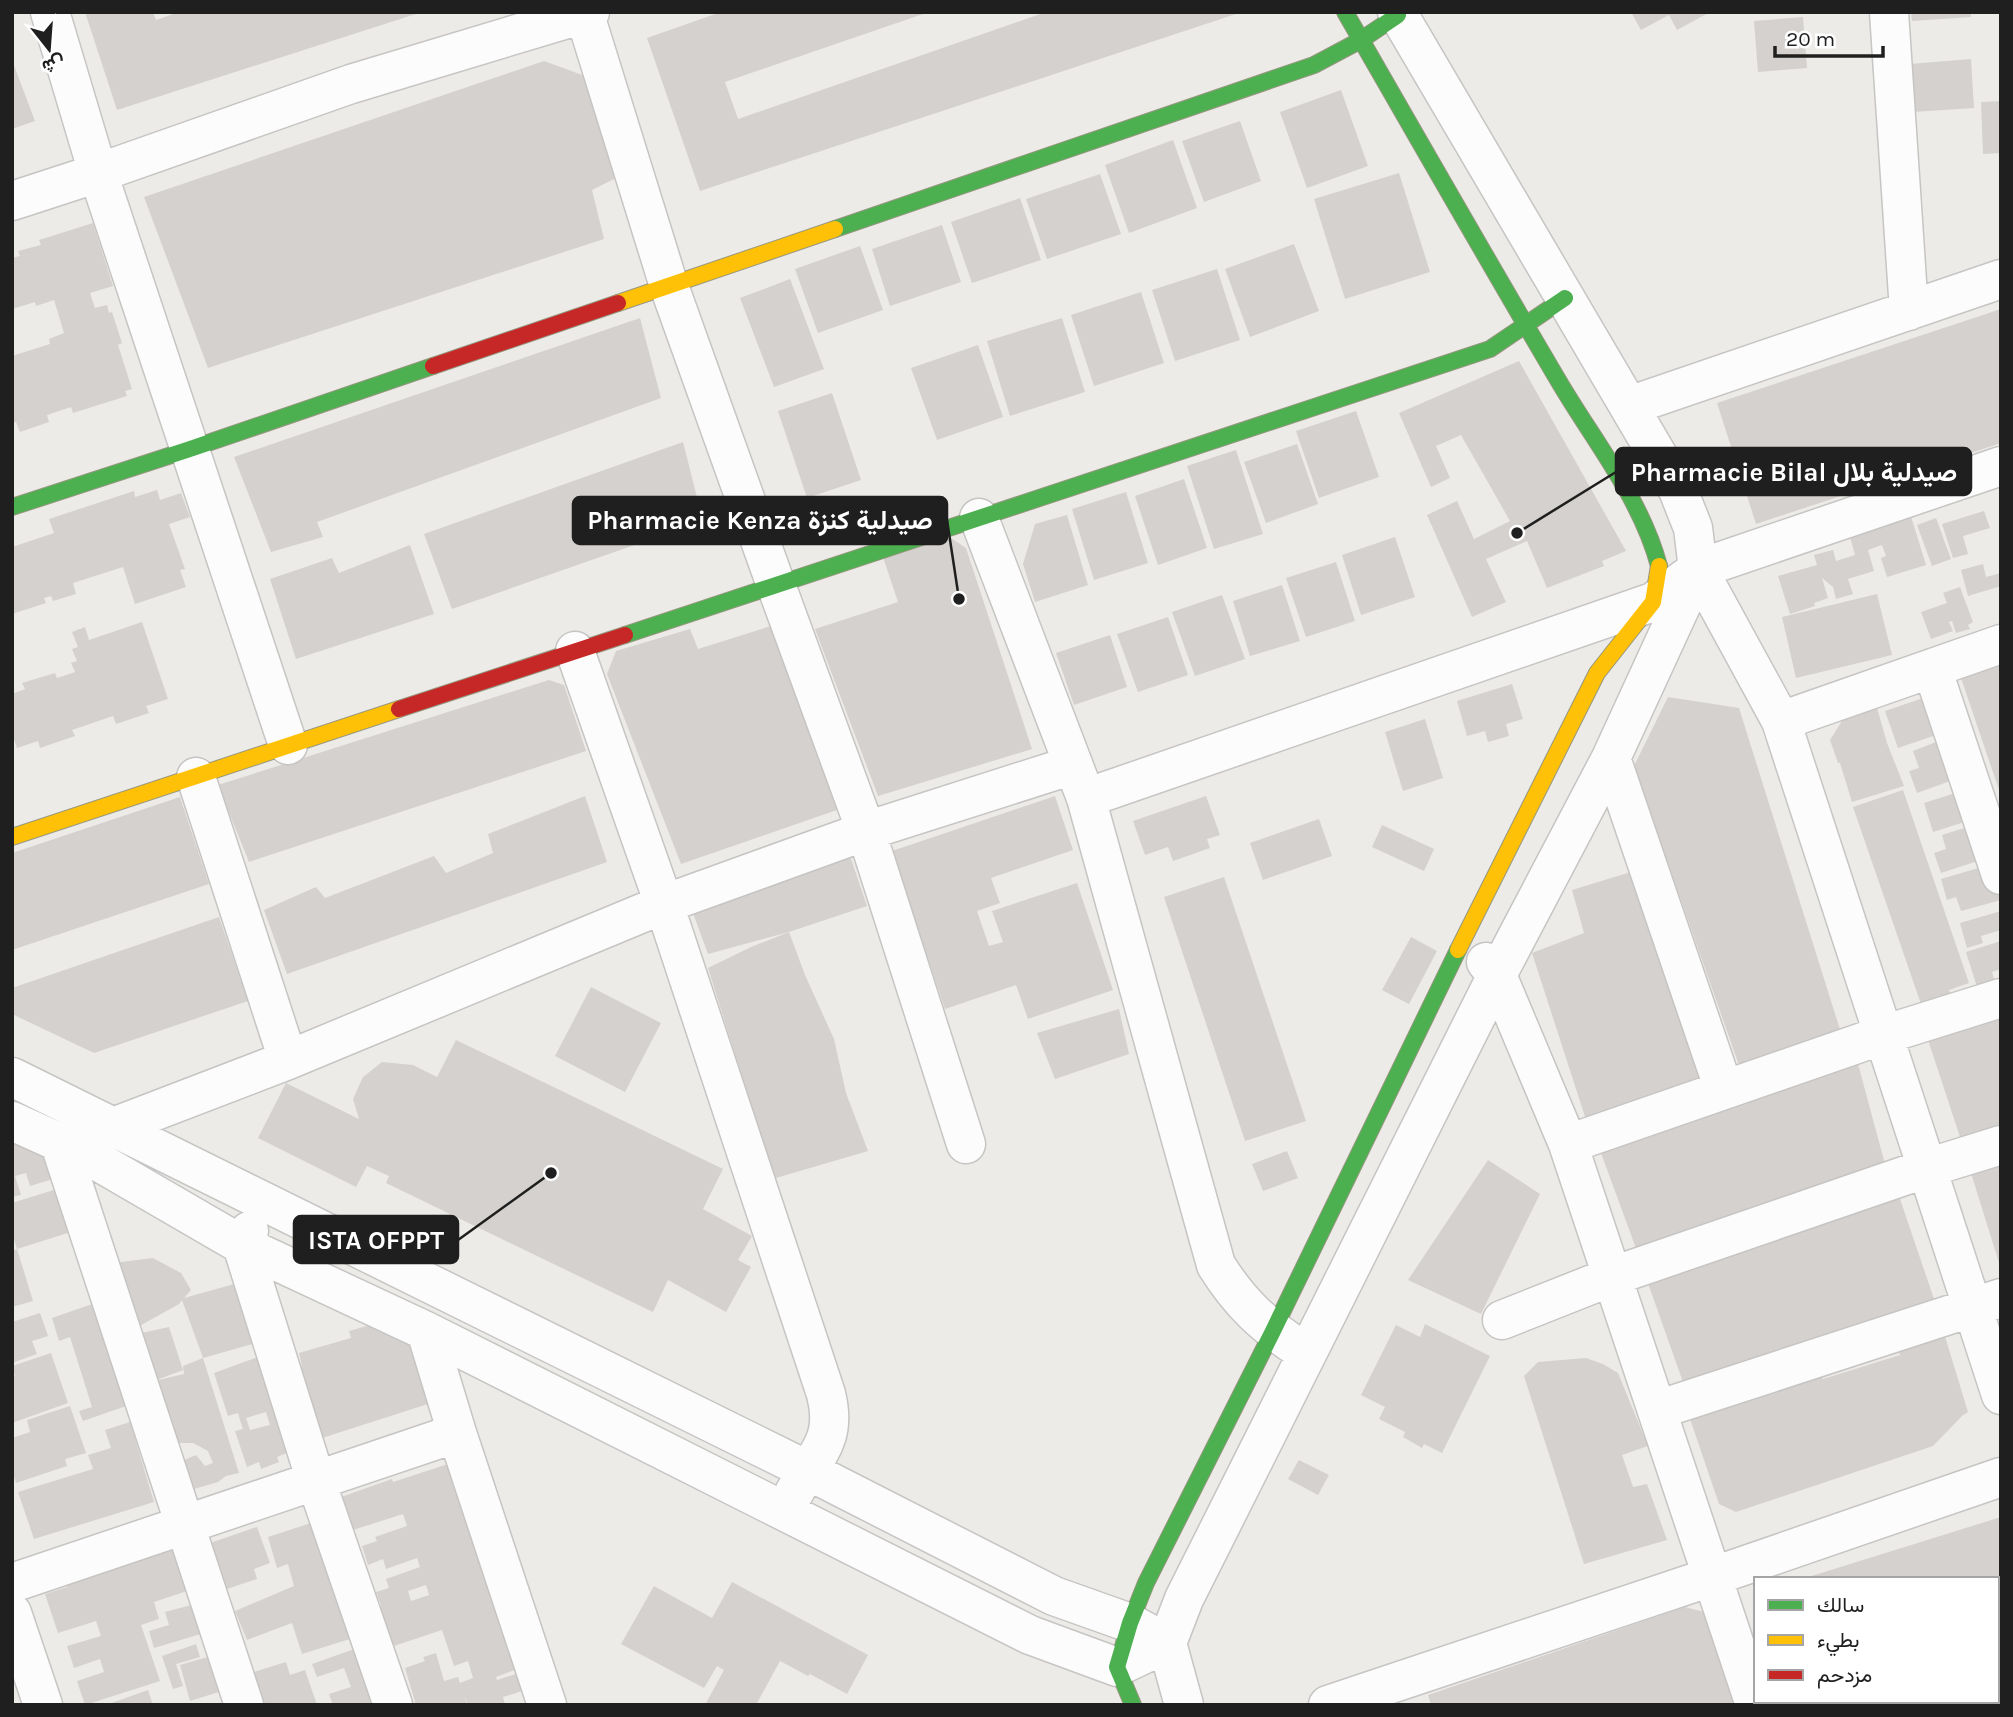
<svg xmlns="http://www.w3.org/2000/svg" width="2013" height="1717" font-family="Karla,Vazirmatn,sans-serif">
	<style>
		.building { fill: #d4d1ce; fill-rule: evenodd }
		.lines { fill: none; stroke-linecap: round; stroke-linejoin: round }
		.street-casing { stroke: #c6c5c4; stroke-width: 41 }
		.fast-casing { stroke: #96977f; stroke-width: 18 }
		.slow-casing { stroke: #96977f; stroke-width: 18 }
		.jam-casing { stroke: #96977f; stroke-width: 18 }
		.street { stroke: #fcfcfc; stroke-width: 38 }
		.fast { stroke: #4caf50; stroke-width: 16 }
		.slow { stroke: #ffc107; stroke-width: 16 }
		.jam { stroke: #c62828; stroke-width: 16 }
		.leader { fill: none; stroke: #1f1f1f; stroke-width: 2.5 }
		.callout-dot { fill: #1f1f1f; stroke: #fff; stroke-width: 2.5 }
		.callout { fill: #1f1f1f; stroke: #1f1f1f; stroke-width: 2.5 }
		.callout-label { font-size: 26px; text-anchor: middle; font-weight: bold; fill: #fff }
	</style>
	<rect width="100%" height="100%" fill="#edebe8"/>
	<path class="building" d="M85,12h68l3,8 23,-8 240,1 -302,97z
		M721,12l205,1 -201,69 13,37 308,-107 193,1 -539,178 -53,-153z
		M1631,12h79l-33,18 -8,-15 -28,15z
		M1911,12h60v5l-59,4z
		M1803,17l4,51 -49,4 -4,-51z
		M1971,59l3,49 -61,4 -3,-48z
		M12,60l23,61 -23,8z
		M544,61l41,15 39,98 -32,16 12,49 -396,129 -64,-171z
		M1341,90l27,76 -61,22 -27,-76z
		M2001,101v52l-18,1 -2,-52z
		M1240,121l21,60 -57,21 -22,-61z
		M1173,140l24,68 -68,25 -24,-68z
		M1399,173l31,99 -85,27 -31,-100z
		M1100,174l21,60 -74,25 -21,-60z
		M1020,198l21,62 -69,23 -21,-61z
		M93,223l20,63 -23,7 5,15 12,-3 2,8 3,-1 10,31 -4,2 14,44 -7,2 2,5 -54,17 -2,-6 -24,8 2,7 -29,10 -4,-10 -4,1v-67l38,-12 -1,-5 15,-6 -10,-33 -18,6 -1,-4 -23,7v-51l8,-2 -2,-5 23,-6 -2,-5z
		M942,225l19,57 -71,24 -18,-57z
		M1294,244l25,67 -69,26 -25,-68z
		M860,246l23,64 -65,23 -23,-64z
		M1217,269l23,71 -65,21 -23,-71z
		M790,279l34,90 -50,18 -34,-89z
		M1141,292l23,71 -70,23 -23,-71z
		M2001,309v134l-245,81 -39,-121z
		M640,318l21,80 -344,124 6,15 -52,15 -37,-95z
		M1062,318l23,74 -75,24 -23,-75z
		M978,345l25,72 -66,23 -26,-72z
		M1519,361l107,190 -24,10 2,5 -57,22 -20,-47 -41,18 20,43 -34,15 -45,-102 30,-14 17,38 36,-18 -49,-86 -25,11 14,32 -19,9 -32,-74z
		M832,393l29,87 -54,18 -29,-87z
		M1356,411l23,66 -60,21 -23,-67z
		M683,442l20,79 -251,88 -28,-75z
		M1297,444l21,60 -52,19 -22,-61z
		M1236,450l27,84 -49,15 -27,-83z
		M1184,479l23,69 -49,17 -23,-69z
		M157,490l3,10 21,-7 9,24 -21,7 16,45 -5,1 6,17 -51,17 -12,-37 -50,16 3,11 -23,7 -2,-5 -7,2 2,5 -34,11v-67l42,-14 -5,-14 85,-28 1,6z
		M1126,492l22,71 -54,17 -22,-71z
		M1909,510l17,55 -39,12 -6,-19 5,-2 -4,-11 -14,5 6,21 -26,8 5,15 -17,5 -3,-12 -11,-9 6,20 -14,5 1,3 -25,8 -12,-38 39,-11 -3,-10 19,-5 3,11 19,-6 -5,-18 39,-12 -2,-8z
		M1984,511l6,17 -27,8 5,18 -15,4 -11,-34z
		M1067,515l21,70 -53,17 -12,-38 12,-40z
		M1936,518l15,41 -19,7 -15,-41z
		M945,534l21,14 66,201 -154,47 -63,-167 83,-27 -15,-45z
		M1395,537l20,60 -54,18 -19,-60z
		M410,545l24,69 -138,45 -26,-80 62,-21 7,15z
		M1336,562l19,59 -49,16 -20,-59z
		M1983,564l3,13 15,-4v13l-33,10 -7,-26z
		M1282,585l18,56 -50,15 -17,-55z
		M1960,587l13,35 -5,3 2,4 -14,4 -4,-12 -3,1 4,9 -22,8 -10,-27 26,-9 -4,-10z
		M1877,594l15,61 -96,23 -14,-61z
		M1222,595l23,64 -50,17 -23,-64z
		M1168,617l20,58 -50,17 -21,-58z
		M142,622l26,77 -22,7 3,7 -33,11 -3,-8 -41,14 3,6 -35,12 -2,-7 -21,7 -5,-15v-39l13,-5 -3,-6 33,-10 2,5 18,-6 -4,-9 6,-2 -5,-12 6,-2 -6,-15 13,-5 4,13z
		M771,626l66,184 -156,54 -74,-190 9,-23 74,-22 8,20z
		M1110,635l17,52 -53,18 -18,-52z
		M2001,662v131h-1l-40,-118z
		M549,680l15,5 22,66 -337,111 -31,-77z
		M1512,684l11,35 -17,5 3,12 -21,6 -3,-11 -18,5 -10,-35z
		M1935,694l13,37 -50,17 -13,-37z
		M1668,697l71,11 103,328 -101,35 -107,-305z
		M1875,701l12,42 17,43 -52,16 -12,-39h-2l-8,-23 12,-19z
		M1425,719l18,59 -40,13 -18,-59z
		M1949,737l15,39 -47,17 -8,-22 10,-3 -6,-17z
		M1968,789l9,29 -44,14 -9,-29z
		M1903,790l66,193 -20,7 3,7 -30,10 -69,-200z
		M585,796l22,66 -320,112 -23,-64 52,-23 9,11 109,-42 12,17 47,-20 -5,-19z
		M1055,796l18,54 -82,28 9,25 -23,8 12,35 14,-4 -11,-31 85,-28 36,107 -85,29 -12,-34 -71,24 -53,-158z
		M1206,796l14,39 -13,4 3,9 -37,13 -5,-14 -23,8 -12,-34z
		M180,797l29,87 -197,66v-97z
		M1319,819l13,37 -69,24 -13,-37z
		M1980,823l10,34 -49,16 -7,-20 12,-4 -4,-14z
		M1382,825l52,24 -10,22 -52,-24z
		M848,850l19,56 -78,26 16,43 29,64 12,54 22,58 -92,27 -20,-57 -48,-153 43,-21 38,-15 -81,22 -18,-49z
		M1992,864l9,36 -40,11 -5,-14 -9,3 -6,-21z
		M1634,871l68,213 -114,42 -56,-173 52,-20 -12,-43z
		M1224,877l82,244 -61,20 -81,-244z
		M2001,911v19l-20,6 2,7 -16,5 -7,-25z
		M219,917l29,84 -154,52 -82,-39v-26z
		M1411,937l26,14 -28,53 -27,-14z
		M2001,941v28l-9,3 4,13 -18,5 -12,-38z
		M591,987l70,36 -36,69 -70,-36z
		M1119,1009l10,45 -74,25 -18,-46z
		M2001,1016v121l-37,12 -36,-109z
		M456,1040l267,129 -20,40 49,27 -14,24 13,7 -25,45 -58,-32 -15,32 -267,-129 3,-7 -22,-10 -11,21 -98,-49 28,-55 73,36 -6,-20 10,-22 19,-15 31,3 24,12z
		M1857,1060l29,108 -249,83 -39,-106z
		M12,1142l38,10 3,27 -23,7 -4,-13 -11,3 6,19 -9,2z
		M1287,1151l11,27 -35,13 -11,-27z
		M1488,1160l52,34 -59,120 -73,-34z
		M2001,1164v102h-1l-29,-93z
		M60,1188l14,43 -57,18 -5,-16v-30z
		M1898,1193l38,112 -252,80 -40,-113z
		M17,1249l16,52 -21,6v-56z
		M153,1258l28,15 10,17 -7,8 54,-15 18,60 -53,15 -21,-58 -3,4 -43,24 -23,-65z
		M95,1303l34,102 -46,16 -4,-10 13,-4 -22,-70 -11,4 -7,-23z
		M40,1313l8,23 -16,5 5,13 -25,9v-41z
		M384,1321l25,11 22,71 -112,36 -19,-60 2,-13 -3,-13 52,-15 -2,-7z
		M1425,1324l65,32 -48,97 -18,-9 -2,4 -19,-11 2,-5 -26,-13 6,-12 -24,-12 35,-70 24,12z
		M169,1327l14,43 -29,11 -17,-47z
		M1944,1333l24,79 -5,3 -30,31 -197,66 -17,-8 -31,-91 129,-45 6,11 77,-24 -4,-15z
		M51,1353l17,50 -56,20v-46l3,-1 -3,-10z
		M261,1356l31,95 -15,6 2,5 -18,7 -2,-7 -12,5 -12,-36 8,-2 -3,-9 -2,-7 -10,3 -14,-43zM266,1412l4,13 -20,5 -4,-12z
		M203,1358l36,115 -13,3 -8,6 -24,7 -12,-28 14,-6 9,11 8,-3 -5,-12 -15,-8h-16l-23,-62 30,-7 -1,-8z
		M1586,1358l17,6 15,9 30,73 -26,9 11,32 14,-3 20,56 -83,24 -60,-188 14,-14z
		M70,1406l16,47 -21,6 2,7 -51,17 -4,-13v-32l18,-6 -3,-12z
		M130,1422l24,80 -120,37 -16,-47 75,-23 -5,-14 23,-7 -6,-18z
		M1299,1460l30,15 -11,20 -30,-16z
		M451,1463l66,206 -21,8 1,3 22,-7 6,17 -22,7 2,8h-37l-4,-10 3,10h-51l-11,-37 20,-7 -2,-4 13,-4 8,28 14,-4 2,6 13,-5 -5,-17 -14,5 -12,-36 -51,17 -13,-37 3,-5 -5,-13 13,-4 -3,-9 34,-12 -3,-9 -31,11 -3,-10 -15,6 -6,-19 15,-5 -2,-4 32,-11 -4,-12 -50,16 -12,-33 51,-18 1,3zM426,1585l3,10 -18,6 -3,-10z
		M2001,1517v105l-4,1v-44h-195z
		M314,1522l39,116 -51,16 -10,-31 -45,17 -12,-29 59,-25 -6,-22 -11,4 -9,-31z
		M257,1527l13,36 -16,6 3,10 -33,11 -17,-46z
		M172,1545l15,46 -33,11 5,17 -18,6 19,56 -75,24 -8,-24 27,-9 -4,-13 -26,9 -7,-22 34,-10 -5,-15 -38,12 -13,-39 22,-7 -1,-6z
		M732,1582l136,73 -21,39 -37,-20 -2,2 -28,-15 -24,44h-51l19,-35 -7,-4 -13,22 -83,-44 33,-58 58,32z
		M195,1604l9,29 -50,15 -5,-17 20,-6 -4,-13z
		M1685,1607l23,6 29,92h-306l-3,-10z
		M196,1644l4,13 -24,7 7,22 -10,3 -11,-33z
		M357,1648l19,54 -7,3h-36l-4,-11 22,-7 -7,-19 -27,9 -5,-13z
		M211,1656l11,35 -32,10 -10,-36z
		M2001,1660v45h-59l-2,-4h57v-40z
		M286,1662l4,13 15,-5 12,35h-55l-11,-32z
		M148,1690l5,15h-44v-1z
		M1873,1701h39l1,4h-49z"/>
	<g class="lines">
		<defs>
			<path id="street" d="M50,12l48,161 190,572
				M584,12l85,274 107,299 90,246 100,313
				M1397,12l281,478 15,38 5,41 83,152 220,674
				M1889,12l20,299
				M12,201l86,-28 253,-89 239,-72
				M1629,406l372,-127
				M979,518l107,280 130,467c23,37 47,60 83,83
				M575,651l89,253 162,490c12,47 -11,61 -32,99
				M1932,668l69,207
				M1781,721l220,-77
				M1611,758l113,332
				M196,777l92,283
				M1086,798l567,-196 45,-33 303,-103
				M1486,962l11,13 71,169 187,561
				M12,1077l795,393 247,126 76,27 29,16
				M12,1121l75,34 155,90 184,86 604,304 87,32 50,-24
				M116,1126l172,-66 376,-156 202,-73 207,-66
				M59,1141l185,564
				M1568,1144l315,-109 118,-37
				M249,1231l-7,14 74,236 77,224
				M1502,1320l111,-44 314,-108 74,-23
				M1657,1410l344,-112
				M457,1433l90,272
				M12,1583l445,-150 -31,-102
				M12,1613l31,92
				M1997,1647l4,-1
				M1924,1701l2,4
				M1184,1705l-17,-62 17,-44 313,-624 114,-217 87,-189
				M1328,1705l386,-129 287,-99
				M1809,1705l11,-4"/>
			<path id="fast" d="M1345,12c71,123 141,246 213,368 35,60 83,118 101,186
				M835,229l479,-164 47,-25 37,-25
				M12,507l178,-58 243,-83
				M625,635l865,-286 75,-51
				M1133,1705l-16,-38 13,-44 16,-40 127,-252 185,-381"/>
			<path id="slow" d="M618,303l217,-74
				M12,837l387,-128
				M1458,950l139,-277 56,-71 6,-36"/>
			<path id="jam" d="M433,366l185,-63
				M399,709l226,-74"/>
		</defs>
		<use href="#street" class="street-casing"/>
		<use href="#fast" class="fast-casing"/>
		<use href="#slow" class="slow-casing"/>
		<use href="#jam" class="jam-casing"/>
		<use href="#street" class="street"/>
		<use href="#fast" class="fast"/>
		<use href="#slow" class="slow"/>
		<use href="#jam" class="jam"/>
	</g>
	<path class="leader" d="M1517 533L1616 472M959 599L947 520M551 1173L458 1240"/>
	<g class="callout-dot">
		<circle cx="1517" cy="533" r="7"/>
		<circle cx="959" cy="599" r="7"/>
		<circle cx="551" cy="1173" r="7"/>
	</g>
	<g class="callout">
		<rect x="1616" y="448" width="355" height="47" rx="7"/>
		<rect x="573" y="497" width="374" height="47" rx="7"/>
		<rect x="294" y="1216" width="164" height="47" rx="7"/>
	</g>
	<g class="callout-label">
		<text x="1794" y="481">Pharmacie Bilal صيدلية بلال</text>
		<text x="760" y="529">Pharmacie Kenza صيدلية كنزة</text>
		<text x="376" y="1249">ISTA OFPPT</text>
	</g>
	<rect width="2013" height="1717" fill="none" stroke="#1f1f1f" stroke-width="28"/>
	<rect x="1754" y="1577" width="245" height="126" fill="#ffffff" stroke="#a5a5a5" stroke-width="2"/>
	<rect x="1768" y="1600" width="35" height="10" fill="#4caf50" stroke="#a5a5a5" stroke-width="2"/>
	<text x="1817" y="1612" font-size="21" fill="#1f1f1f">سالك</text>
	<rect x="1768" y="1635" width="35" height="10" fill="#ffc107" stroke="#a5a5a5" stroke-width="2"/>
	<text x="1817" y="1647" font-size="21" fill="#1f1f1f">بطيء</text>
	<rect x="1768" y="1670" width="35" height="10" fill="#c62828" stroke="#a5a5a5" stroke-width="2"/>
	<text x="1817" y="1682" font-size="21" fill="#1f1f1f">مزدحم</text>
	<g transform="translate(49 49) rotate(163)" stroke="#ffffff" stroke-width="5" paint-order="stroke">
	<path d="M0-5L12 26L0 18L-12 26Z" fill="#1f1f1f"/>
	<text y="-10" font-size="19" font-weight="bold" text-anchor="middle" fill="#1f1f1f">ش</text>
	</g>
	<path d="M1775 46v10h108v-10" fill="none" stroke="#1f1f1f" stroke-width="3.5"/>
	<text x="1786" y="46" font-size="21" fill="#1f1f1f" stroke="#ffffff" stroke-width="5" paint-order="stroke">20 m</text>
</svg>
